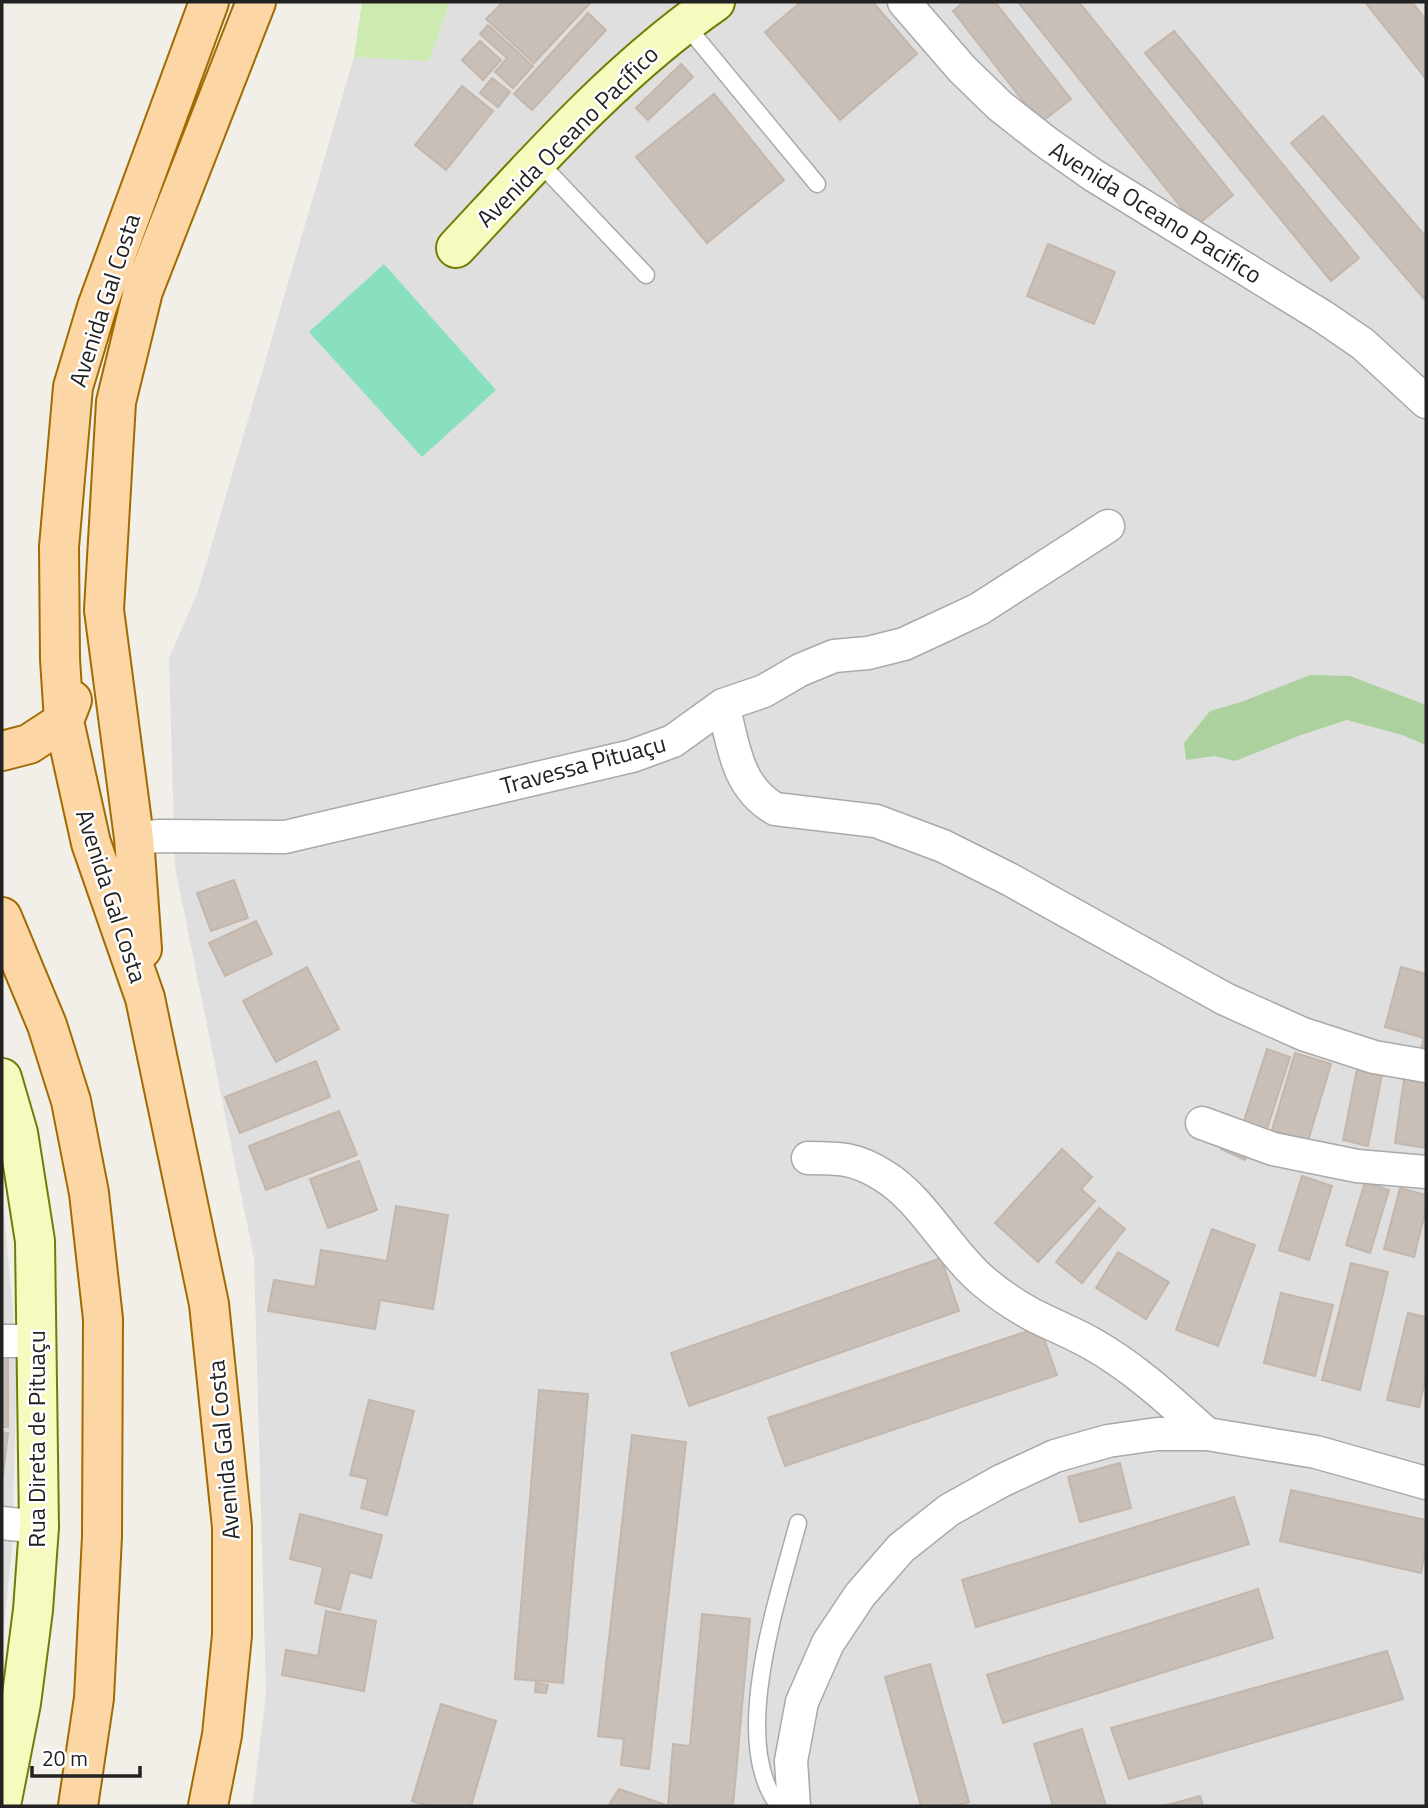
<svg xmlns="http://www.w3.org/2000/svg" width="1428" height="1808" font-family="'Titillium Web',sans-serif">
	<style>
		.residential { fill: #e0dfdf }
		.grass { fill: #cdebb0 }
		.forest { fill: #add19e }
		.pitch { fill: #88e0be }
		.building { fill: #c7bfb8; stroke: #c4b6ab; stroke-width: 2 }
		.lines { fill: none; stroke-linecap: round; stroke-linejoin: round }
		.lane-casing { stroke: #a9a9a9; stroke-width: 19 }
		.street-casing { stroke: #a9a9a9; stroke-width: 35 }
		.secondary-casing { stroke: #707d05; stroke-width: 42 }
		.primary-casing { stroke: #a06b00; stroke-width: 42 }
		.lane { stroke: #fff; stroke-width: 16 }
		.street { stroke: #fff; stroke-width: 32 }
		.secondary { stroke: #f7fabf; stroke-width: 38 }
		.primary { stroke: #fcd6a4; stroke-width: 38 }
		.labels { text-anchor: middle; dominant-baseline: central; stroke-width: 5; stroke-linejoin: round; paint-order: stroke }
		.street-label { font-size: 24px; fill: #222; stroke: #fff }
	</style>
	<rect width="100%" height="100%" fill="#f2efe9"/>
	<path class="residential" d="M450,2h976v1804h-1174l14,-112 -12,-436 -79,-391 -6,-209 29,-67 156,-534 74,3z
		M2,1191l15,164 -5,193 -10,100z"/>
	<path class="grass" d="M362,2h88l-21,59 -75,-4z"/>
	<path class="forest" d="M1310,675l40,1 76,29v40l-24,-10 -55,-15 -46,15 -66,26 -20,-5 -29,4 -2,-17 26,-32 31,-9z"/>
	<path class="pitch" d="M384,264l112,126 -74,67 -113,-125z"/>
	<path class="building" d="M503,2h88l-57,61 -48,-44z
		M801,2h72l44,52 -77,66 -75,-88z
		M964,2h31l76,97 -31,24 -87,-112z
		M1018,2h61l154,193 -37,31z
		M1365,2h47l14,18v59z
		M588,13l18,17 -74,80 -18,-16z
		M488,25l45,41 -20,22 -18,-16 12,-14 -27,-24z
		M1174,31l185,227 -28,23 -186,-228z
		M480,41l21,19 -18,20 -21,-20z
		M681,64l12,13 -45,43 -12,-12z
		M492,78l18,14 -12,15 -18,-14z
		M462,86l31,25 -47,59 -31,-25z
		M714,94l70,86 -77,63 -71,-86z
		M1323,116l103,121v64l-135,-158z
		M1048,244l67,28 -21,52 -67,-28z
		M234,880l14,38 -37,13 -14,-38z
		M256,921l16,33 -47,22 -16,-33z
		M307,967l32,62 -63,33 -33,-61z
		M1401,967l25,7v80l-6,-2 4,-14 -39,-11z
		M1267,1049l23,8 -24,75 -23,-8z
		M1295,1053l36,11 -23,77 -36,-11z
		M316,1061l14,36 -90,36 -15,-36z
		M1357,1069l25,6 -14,71 -25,-6z
		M1405,1072l21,3v73l-31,-5z
		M339,1111l18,44 -91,35 -17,-44z
		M1225,1138l25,12 -5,10 -24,-11z
		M1062,1149l30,28 -11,12 14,12 -57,61 -43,-39z
		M359,1161l18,49 -49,18 -18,-49z
		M1302,1176l30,10 -23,74 -30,-10z
		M1365,1182l24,8 -19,63 -24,-8z
		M1400,1188l26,7v14l-12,48 -30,-8z
		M396,1206l52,9 -15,94 -53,-9 -5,29 -107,-18 6,-31 41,7 6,-37 66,11z
		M1099,1208l26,21 -43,54 -26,-21z
		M1212,1229l43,16 -37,101 -42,-16z
		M1118,1252l51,30 -23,37 -50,-31z
		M941,1258l18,53 -270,95 -18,-53z
		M1351,1263l37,9 -28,118 -38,-10z
		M1281,1293l52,12 -18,71 -51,-13z
		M1408,1313l18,4v59l-7,31 -32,-7z
		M1040,1327l17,48 -272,91 -17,-48z
		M2,1356l6,1v70h-6z
		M539,1390l49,4 -25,289 -48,-4z
		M369,1400l45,11 -27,104 -26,-7 7,-29 -18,-4z
		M2,1432l6,1 -6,51z
		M632,1435l54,7 -37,327 -28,-4 3,-26 -26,-3z
		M1120,1463l11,45 -51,14 -12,-45z
		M1291,1490l135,30v27l-5,26 -141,-32z
		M1234,1497l15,47 -273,83 -14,-47z
		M300,1514l82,21 -11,43 -21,-6 -10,38 -25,-7 8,-36 -33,-8z
		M1258,1589l15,49 -270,85 -16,-48z
		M326,1611l50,10 -12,70 -82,-16 4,-25 32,6z
		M702,1614l48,5 -17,187 -65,-1 5,-61 17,2z
		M1387,1651l16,48 -274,80 -18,-51z
		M930,1664l39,138 -13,4h-35l-36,-129z
		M536,1683l12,2 -2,8 -11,-1z
		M441,1704l55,17 -25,85h-43l-16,-5z
		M1082,1729l24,77h-53l-19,-62z
		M619,1789l50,17 -60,-1z
		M1200,1796l3,10h-39z"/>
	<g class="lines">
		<defs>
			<path id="lane" d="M684,23l133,161
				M538,161l108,114
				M779,1806c-51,-64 0,-210 19,-283"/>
			<path id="street" d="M904,2l58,67 38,37 46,36 47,33 229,141 41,28 63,58
				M723,705c11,41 13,81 52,104l101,12 67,25 66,33 216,120 78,35 71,23 52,9
				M134,838l26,-2 125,1 347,-81 41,-15 50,-36 41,-14 36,-21 34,-14 34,-3 36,-9 41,-19 34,-16 129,-83
				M1202,1123l71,26 84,17 69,6
				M808,1158c32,0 48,0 76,18 38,23 64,75 99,105 14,12 32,24 48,33 21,11 43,19 63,31 42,24 77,57 113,89
				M2,1341h34
				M2,1523l37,4
				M794,1806l-3,-45 11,-59 26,-59 32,-48 41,-47 48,-38 52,-29 54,-25 53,-15 49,-7h50l109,18 110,31"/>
			<path id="secondary" d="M456,248c81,-87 161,-178 259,-246
				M2,1078l16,55 17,108 4,286 -6,83 -12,93 -19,97"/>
			<path id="primary" d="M2,751l27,-7 35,-23 8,-21
				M2,917l45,108 24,76 18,92 14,126 -1,217 -8,162 -16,108
				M142,949l-8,-111 -30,-228 12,-208 27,-111 113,-289
				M208,1806l14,-71 10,-100v-108l-23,-223 -64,-306 -54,-155 -27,-122 -4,-62 -1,-112 14,-160 24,-80 112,-305"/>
		</defs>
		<use href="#lane" class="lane-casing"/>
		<use href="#street" class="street-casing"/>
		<use href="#secondary" class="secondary-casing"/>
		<use href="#primary" class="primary-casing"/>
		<use href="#lane" class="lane"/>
		<use href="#street" class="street"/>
		<use href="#secondary" class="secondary"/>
		<use href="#primary" class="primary"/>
	</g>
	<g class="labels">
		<g class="street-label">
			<text transform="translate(567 136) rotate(-45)">Avenida Oceano Pacífico</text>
			<text transform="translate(1156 212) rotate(32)">Avenida Oceano Pacifico</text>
			<text transform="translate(104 300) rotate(-72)">Avenida Gal Costa</text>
			<text transform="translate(583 764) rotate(-15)">Travessa Pituaçu</text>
			<text transform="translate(112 896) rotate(72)">Avenida Gal Costa</text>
			<text transform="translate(36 1439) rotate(-90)">Rua Direta de Pituaçu</text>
			<text transform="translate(223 1450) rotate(-95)">Avenida Gal Costa</text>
		</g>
	</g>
	<rect width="1428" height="1808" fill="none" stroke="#222222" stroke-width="7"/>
	<path d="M32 1766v10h108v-10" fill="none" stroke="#222222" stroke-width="3.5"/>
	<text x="42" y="1766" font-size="21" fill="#222222" stroke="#ffffff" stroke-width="5" paint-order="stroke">20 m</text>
</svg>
